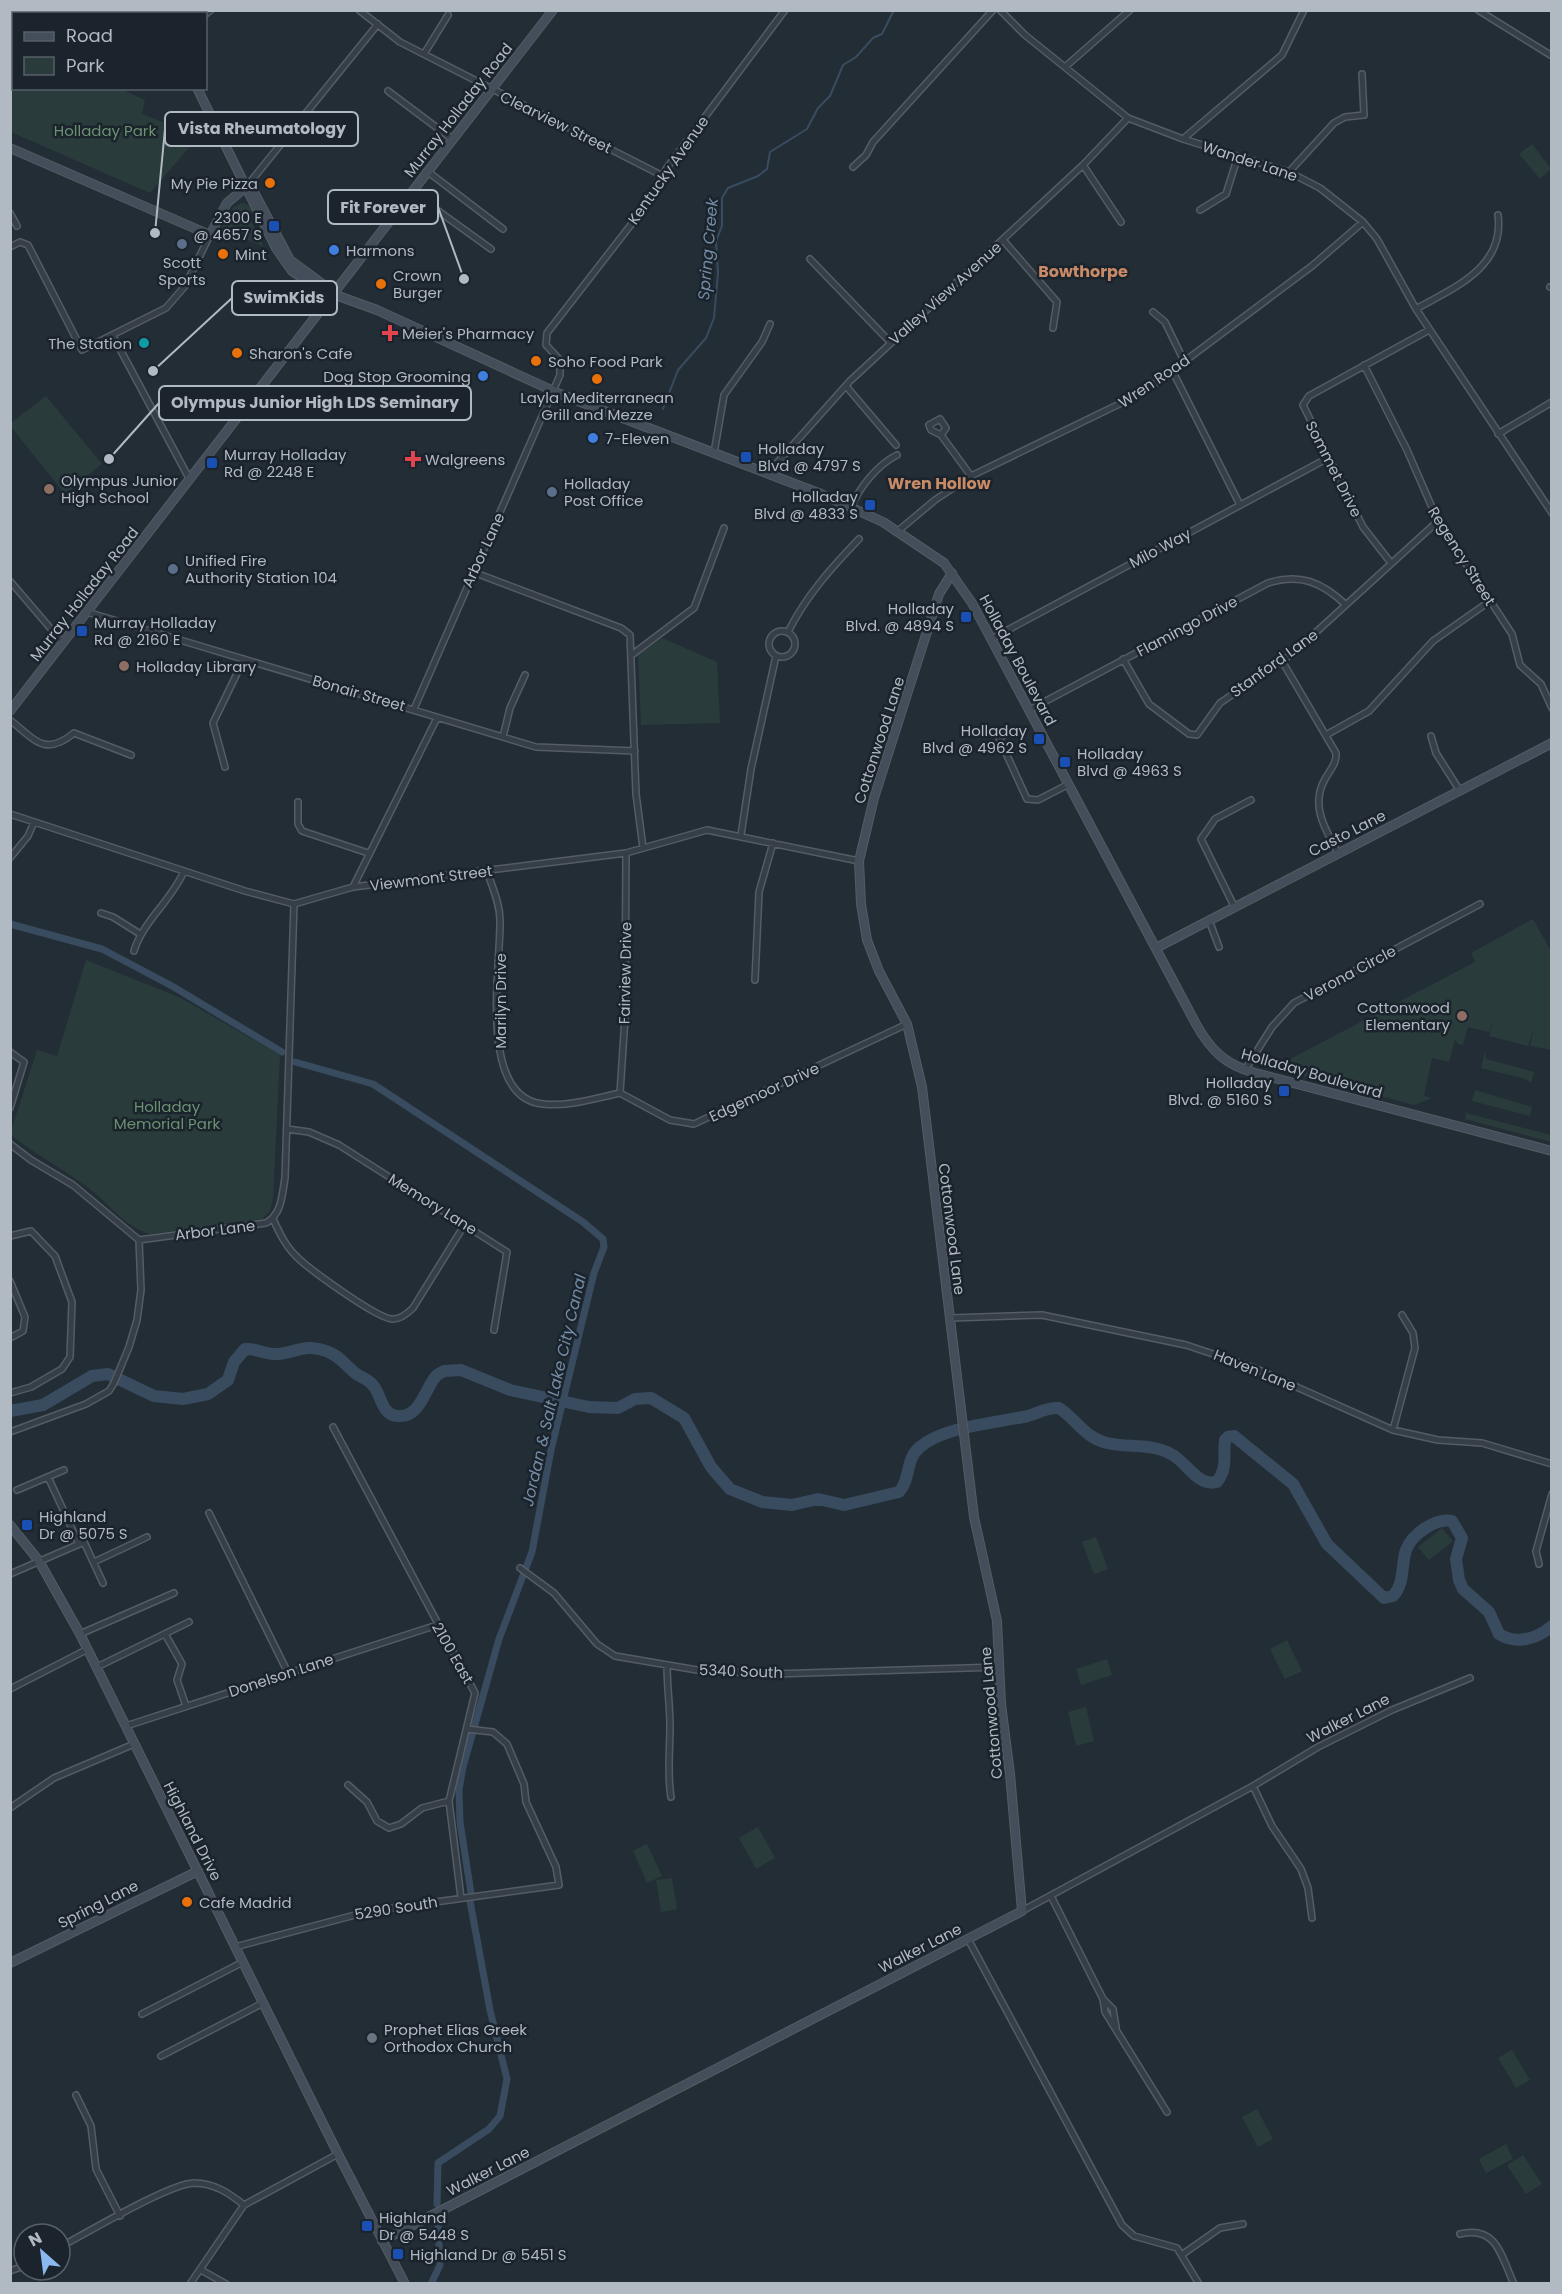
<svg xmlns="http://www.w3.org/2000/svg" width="1562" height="2294" font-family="Poppins,sans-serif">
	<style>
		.green { fill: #293c3b }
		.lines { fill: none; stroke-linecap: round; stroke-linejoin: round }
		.stream { stroke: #394c5f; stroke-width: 2 }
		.canal { stroke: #394c5f; stroke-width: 7 }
		.river { stroke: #394c5f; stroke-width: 12 }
		.street-casing { stroke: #545c65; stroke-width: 8 }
		.secondary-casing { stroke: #545c65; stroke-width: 10 }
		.street { stroke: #363e47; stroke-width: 5 }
		.secondary { stroke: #444e5a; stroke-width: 8 }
		.food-dot { fill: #e8710a; stroke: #1b232c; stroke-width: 2 }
		.transit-dot { fill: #1a4fb4; stroke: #1b232c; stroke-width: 2 }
		.service-dot { fill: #5c6f8a; stroke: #1b232c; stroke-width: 2 }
		.shop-dot { fill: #3f7fe0; stroke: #1b232c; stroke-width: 2 }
		.health-dot { fill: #e0444e; stroke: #1b232c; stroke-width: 2 }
		.culture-dot { fill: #0f9aa8; stroke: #1b232c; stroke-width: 2 }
		.education-dot { fill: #8d6e63; stroke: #1b232c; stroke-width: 2 }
		.worship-dot { fill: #6b7280; stroke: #1b232c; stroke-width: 2 }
		.labels { text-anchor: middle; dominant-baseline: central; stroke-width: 5; stroke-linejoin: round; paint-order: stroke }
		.street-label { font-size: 15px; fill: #b1b9c3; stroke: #1b232c }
		.park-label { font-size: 15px; fill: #6a9270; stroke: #1b232c }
		.poi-label { font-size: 15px; fill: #b1b9c3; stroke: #1b232c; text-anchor: start }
		.water-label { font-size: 16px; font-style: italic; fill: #748ca5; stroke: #1b232c }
		.neighbourhood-label { font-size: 16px; font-weight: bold; fill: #c98a66; stroke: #1b232c }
		.leader { fill: none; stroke: #b1b9c3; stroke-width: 2 }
		.callout-dot { fill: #b1b9c3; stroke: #1b232c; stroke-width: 2 }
		.callout { fill: #1b232c; stroke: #b1b9c3; stroke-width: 2 }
		.callout-label { font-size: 16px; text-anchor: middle; font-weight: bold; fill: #b1b9c3 }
	</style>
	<rect width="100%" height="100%" fill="#232d36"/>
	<path class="green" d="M13,25l1,63 107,1 24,11 -3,14 57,22 -49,57 -139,-61 -1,-106z
		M1532,144l19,25 -11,10 -21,-25z
		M242,203l7,2 3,5 -2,9 14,28 -43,-19 13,-21z
		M46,396l56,68 -37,30 -54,-67v-4z
		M662,638l55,24 3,61 -79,2 -3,-70z
		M1533,919l18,32v99l-21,-4 4,-18 -6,18 -39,-10 4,-15 -4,11 -21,-5 -5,18 -5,-1 -3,-5 -6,23 -17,-4 -8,38 8,2 -18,7 -141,-37 202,-106 -4,-9z
		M86,960l95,38 99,57 -7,144 -3,12 -8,8 -112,15c-26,-7 -43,-33 -64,-48 -25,-18 -51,-32 -75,-51v-4l26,-81 20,6z
		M1485,1051l1,8 48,13 -3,11 -5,-4 -45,-11z
		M1475,1090l57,17 -2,9 -58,-15z
		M1466,1113l85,22v7l-86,-23z
		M1442,1528l11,13 -24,19 -11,-13z
		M1096,1537l12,32 -14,5 -12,-32z
		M1287,1640l15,31 -17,8 -15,-30z
		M1107,1659l5,16 -31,10 -5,-16z
		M1086,1707l8,34 -18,5 -8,-34z
		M758,1827l17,31 -19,11 -17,-31z
		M647,1844l15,32 -15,7 -14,-32z
		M672,1878l5,31 -16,3 -5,-32z
		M1512,2050l18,30 -14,8 -18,-30z
		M1257,2109l16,30 -15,8 -16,-30z
		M1506,2144l7,15 -27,14 -7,-14z
		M1523,2155l19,29 -16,10 -19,-29z"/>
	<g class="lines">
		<path class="stream" d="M663,409l15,-39 28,-32 8,-20 4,-45 -2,-32 6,-15v-28l6,-10 30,-12 9,-7 3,-17 37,-23 11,-21 12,-12 13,-31 13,-8 17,-19 9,-4 12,-24"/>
		<path class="canal" d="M10,924l92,25 70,37 110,66
			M295,1062l78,22 210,138 20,17 1,8 -10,26 -43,177 -19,102 -33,87 -36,128 -4,23 1,32 11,71
			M437,2204l1,-41 51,-34 11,-13 7,-37 -17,-69 -20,-109
			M431,2284l9,-19 -2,-41"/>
		<path class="river" d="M10,1411l33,-6 49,-29 16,-2 46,22 29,3 25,-5 20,-14 6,-18 11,-13c11,-1 21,6 32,5 18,-1 29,-11 49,-3 13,4 19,14 29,22 5,4 12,6 16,10 11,10 9,32 27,33 23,2 27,-29 39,-41l7,-4 17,-1 49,20 79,17 29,1 17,-9 16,-1 33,20 27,49 19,22 32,13 30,3 26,-6 26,6 55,-13c12,-13 6,-33 21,-45 24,-20 73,-24 103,-30 13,-2 22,-10 36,-9 17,11 26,30 48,35 21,5 44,0 64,11 16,8 26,33 46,28 11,-15 6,-25 8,-42l3,-3 6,-1 59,48 34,60 57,54 9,-2c12,-13 8,-31 13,-46 6,-16 29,-32 46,-29l10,17 -6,21 3,21 4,9 26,23 10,22c17,11 38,5 53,-8"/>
		<defs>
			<path id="street" d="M359,10l41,32 263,134
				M1000,10l25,25 103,83 55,21 106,33 31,16 43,34 14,17 39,70 136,204
				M1478,10l74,46
				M206,14l5,-4
				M424,54l24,-39
				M1065,67l65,-57
				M388,91l64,48
				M1183,139l99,-84 22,-45
				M1083,165l38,57
				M853,167l13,-12 7,-13 120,-132
				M427,171l76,58
				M1289,172l45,-49 11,-6 19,-2 -2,-41
				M247,186l131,-162
				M412,192l79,57
				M1200,210l26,-16 12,-38
				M10,213l7,13
				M1003,240l54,62 -4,26
				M10,247l10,-5 8,3 54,105 84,-42 19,-22 25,-51
				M810,259l80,83
				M1550,287l2,1
				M1416,309c37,-21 89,-41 82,-94
				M1153,312l12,10 19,39
				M113,336l77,144
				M1364,365l43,85 31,71 74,113 8,31 21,19 11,24
				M1172,370l68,135
				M846,386l50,59
				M1498,434l54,-32
				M941,435l5,-7 -6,-9 -11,6 2,5 10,5 30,41
				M714,453l10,-58 38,-53 8,-18
				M768,473l82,-92 233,-216 45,-47
				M851,507c9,-20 26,-42 46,-52
				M898,531l37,-31 36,-24 171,-83 170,-127 51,-44
				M1391,563l-28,-36 -60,-122 6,-9 120,-66
				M473,572l148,56 9,7 6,159 7,54
				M10,581l53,62
				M87,612l449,135 99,4
				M769 644a13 13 0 1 1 26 0a13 13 0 1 1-26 0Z
				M788,632c18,-36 43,-64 71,-93
				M991,639l337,-181
				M633,654l61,-46 30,-80
				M1123,659l26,45 40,30 8,1 23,-32 72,-49 146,-133
				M1282,661l54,92c1,10 -6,17 -11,26 -15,26 0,50 13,74
				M414,709l146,-334v-15l-14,-15 1,-12 107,-138 12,-26 119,-159
				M1029,710l239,-127c32,-10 54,-1 78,22
				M10,720c25,20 35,37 64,13l57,22
				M1009,732l-10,6 28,61 11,1 31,-16
				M1326,735l43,-24 64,-70 57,-40
				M1431,736l5,17 24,38
				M503,737l7,-29 15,-33
				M225,767l-12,-44 31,-64
				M298,802v22l4,7 66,22
				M10,814l235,77 49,13 59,-17 273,-34 81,-23 152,31
				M741,835l10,-66 25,-113
				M10,858l18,-22 6,-14
				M487,871c5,16 13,32 13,49 1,45 -23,178 43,184 25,3 53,-6 77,-11
				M353,887l84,-169
				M1234,906l-33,-67 14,-20 36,-19
				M101,913l12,4 27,17
				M1209,920l10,27
				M134,951c9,-30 38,-51 50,-80
				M755,980l4,-88 14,-49
				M10,1052l14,10 -14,46
				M1245,1070l27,-43 22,-24 186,-99
				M620,1093l50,27 24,4 213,-100
				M620,1093l5,-75 1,-165
				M287,1129l22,3 30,13 168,107 -13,78
				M10,1144l21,16 42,25 66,55
				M273,1219c6,13 12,26 22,36 12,13 84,65 98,64 8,0 14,-5 20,-11l52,-84
				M10,1236l21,-5 24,25 17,46 -2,55 -8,12 -31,18 -21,6
				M10,1281l15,36 -2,14 -13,7
				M950,1318l92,-3 144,30 66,22 141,63 45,10 44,3 70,21
				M333,1427l142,266 -26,108 12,97
				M1393,1430l22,-82 -2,-15 -11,-18
				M10,1432l76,-28 23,-13 5,-8 15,-36 8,-27 4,-30 -2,-50 127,-17c16,-9 16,-28 19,-45l9,-274
				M48,1477l31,67
				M17,1490l47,-20
				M209,1513l79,160
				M94,1562l53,-25
				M1539,1564l-3,-13 16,-57
				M520,1568l34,25 43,51 18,12 82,14 76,4 226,-7
				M10,1574l74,-32 19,41
				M80,1634l94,-41
				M165,1634l17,30 -5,16 9,26
				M667,1665c0,21 3,41 3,61 0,24 -3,47 1,71
				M97,1667l92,-45
				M10,1689l78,-40
				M126,1726l311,-101
				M348,1785l19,17 10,19 12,7 12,-4 21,-16 27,-7
				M1253,1786l19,40 29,43 7,19 4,30
				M10,1808l44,-30 80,-34
				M1051,1896l52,103 2,13 62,100
				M1022,1911l231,-125 65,-39 74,-37 78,-32
				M968,1939l154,286 12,11 43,12 22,36
				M235,1947l135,-36 189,-26 -3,-18 -30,-65 -2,-18 -17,-40 -14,-12 -26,-3
				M1103,1999l10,10 3,18
				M142,2014l101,-52
				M161,2056l102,-53
				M76,2095l15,31 5,43 24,47
				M1460,2234c37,-9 41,22 54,50
				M60,2247c27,-14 108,-63 134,-64 20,0 35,10 50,22
				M1183,2254l37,-26 23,-4
				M201,2270l25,14
				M10,2271l14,-5
				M190,2284l54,-79 94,-51"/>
			<path id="secondary" d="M158,10l1,4
				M197,88l79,160 16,23 27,18 58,21 183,84 261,100 62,28 61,41 28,40 224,421c15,27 30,41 59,49l297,78
				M10,148l200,87 17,-32 20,-17
				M247,187l8,7 35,66 42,31
				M10,711l543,-701
				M1156,948l396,-205
				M10,1525l29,36 41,73 258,520 67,130
				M10,1963l188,-92
				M382,2241l640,-330 -12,-137 -9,-70 -4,-83 -23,-104 -52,-430 -15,-63 -28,-53 -12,-31 -6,-36 -2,-43 15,-63 65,-204 13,-21"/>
		</defs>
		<use href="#street" class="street-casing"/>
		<use href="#secondary" class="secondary-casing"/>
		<use href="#street" class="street"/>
		<use href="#secondary" class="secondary"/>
	</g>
	<g class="food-dot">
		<circle cx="270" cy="183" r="6"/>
		<circle cx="223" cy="254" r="6"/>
		<circle cx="381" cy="284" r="6"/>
		<circle cx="237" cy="353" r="6"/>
		<circle cx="536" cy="361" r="6"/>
		<circle cx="597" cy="379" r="6"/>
		<circle cx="187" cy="1902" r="6"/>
	</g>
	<g class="transit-dot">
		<rect x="268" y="220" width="12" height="12" rx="3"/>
		<rect x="740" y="451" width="12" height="12" rx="3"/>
		<rect x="206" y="457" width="12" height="12" rx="3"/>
		<rect x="864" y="499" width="12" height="12" rx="3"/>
		<rect x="960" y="611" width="12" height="12" rx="3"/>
		<rect x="76" y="625" width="12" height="12" rx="3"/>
		<rect x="1033" y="733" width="12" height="12" rx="3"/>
		<rect x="1059" y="756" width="12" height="12" rx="3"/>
		<rect x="1278" y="1085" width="12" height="12" rx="3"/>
		<rect x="21" y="1519" width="12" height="12" rx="3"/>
		<rect x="361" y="2220" width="12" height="12" rx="3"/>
		<rect x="392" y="2248" width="12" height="12" rx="3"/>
	</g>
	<g class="service-dot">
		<circle cx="182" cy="244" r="6"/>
		<circle cx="552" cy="492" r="6"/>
		<circle cx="173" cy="569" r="6"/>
	</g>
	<g class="shop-dot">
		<circle cx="334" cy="250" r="6"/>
		<circle cx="483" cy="376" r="6"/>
		<circle cx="593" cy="438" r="6"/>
	</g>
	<g class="health-dot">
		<path d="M387 324h6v6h6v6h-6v6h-6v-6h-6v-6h6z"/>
		<path d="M410 450h6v6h6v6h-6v6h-6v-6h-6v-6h6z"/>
	</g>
	<circle class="culture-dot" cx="144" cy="343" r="6"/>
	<g class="education-dot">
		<circle cx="49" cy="489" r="6"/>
		<circle cx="124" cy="666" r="6"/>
		<circle cx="1462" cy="1016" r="6"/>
	</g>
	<circle class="worship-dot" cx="372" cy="2038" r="6"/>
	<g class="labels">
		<g class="street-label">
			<text transform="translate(458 110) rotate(-52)">Murray Holladay Road</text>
			<text transform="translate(556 122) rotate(26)">Clearview Street</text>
			<text transform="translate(1250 161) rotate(18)">Wander Lane</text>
			<text transform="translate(668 170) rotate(-55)">Kentucky Avenue</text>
			<text transform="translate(945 293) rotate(-42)">Valley View Avenue</text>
			<text transform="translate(1154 381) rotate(-34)">Wren Road</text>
			<text transform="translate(1334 469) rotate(63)">Sommet Drive</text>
			<text transform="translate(1160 548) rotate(-28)">Milo Way</text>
			<text transform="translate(483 550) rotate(-65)">Arbor Lane</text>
			<text transform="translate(1462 556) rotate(58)">Regency Street</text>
			<text transform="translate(84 594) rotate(-52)">Murray Holladay Road</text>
			<text transform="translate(1187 626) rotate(-28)">Flamingo Drive</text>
			<text transform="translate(1018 660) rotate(62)">Holladay Boulevard</text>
			<text transform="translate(1274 663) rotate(-36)">Stanford Lane</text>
			<text transform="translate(359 693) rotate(16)">Bonair Street</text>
			<text transform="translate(879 740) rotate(-72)">Cottonwood Lane</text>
			<text transform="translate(1347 833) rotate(-27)">Casto Lane</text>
			<text transform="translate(431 878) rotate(-7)">Viewmont Street</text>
			<text transform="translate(625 973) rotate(-89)">Fairview Drive</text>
			<text transform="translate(1350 973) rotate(-28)">Verona Circle</text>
			<text transform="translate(500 1001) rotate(-90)">Marilyn Drive</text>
			<text transform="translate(1312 1073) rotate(16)">Holladay Boulevard</text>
			<text transform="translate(764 1092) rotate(-25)">Edgemoor Drive</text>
			<text transform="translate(433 1204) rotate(32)">Memory Lane</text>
			<text transform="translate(952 1229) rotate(83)">Cottonwood Lane</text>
			<text transform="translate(215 1230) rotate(-7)">Arbor Lane</text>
			<text transform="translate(1255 1370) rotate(22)">Haven Lane</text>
			<text transform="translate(453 1653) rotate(60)">2100 East</text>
			<text transform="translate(741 1671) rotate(2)">5340 South</text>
			<text transform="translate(281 1675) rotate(-18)">Donelson Lane</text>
			<text transform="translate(991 1713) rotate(-95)">Cottonwood Lane</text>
			<text transform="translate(1348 1718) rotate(-27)">Walker Lane</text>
			<text transform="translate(193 1831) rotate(63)">Highland Drive</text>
			<text transform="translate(98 1904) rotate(-27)">Spring Lane</text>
			<text transform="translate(396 1908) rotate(-9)">5290 South</text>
			<text transform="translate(920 1948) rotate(-27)">Walker Lane</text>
			<text transform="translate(488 2171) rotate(-27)">Walker Lane</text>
		</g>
		<g class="park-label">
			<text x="105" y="130">Holladay Park</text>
			<text x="167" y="1106">Holladay<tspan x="167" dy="17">Memorial Park</tspan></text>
		</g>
		<g class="poi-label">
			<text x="258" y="183" text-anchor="end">My Pie Pizza</text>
			<text x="262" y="217" text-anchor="end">2300 E<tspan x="262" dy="17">@ 4657 S</tspan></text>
			<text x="346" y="250">Harmons</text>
			<text x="235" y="254">Mint</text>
			<text x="182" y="262" text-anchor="middle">Scott<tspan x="182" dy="17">Sports</tspan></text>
			<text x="393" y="275">Crown<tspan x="393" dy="17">Burger</tspan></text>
			<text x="402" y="333">Meier's Pharmacy</text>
			<text x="132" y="343" text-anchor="end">The Station</text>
			<text x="249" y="353">Sharon's Cafe</text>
			<text x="548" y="361">Soho Food Park</text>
			<text x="471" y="376" text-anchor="end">Dog Stop Grooming</text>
			<text x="597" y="397" text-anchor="middle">Layla Mediterranean<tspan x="597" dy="17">Grill and Mezze</tspan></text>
			<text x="605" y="438">7-Eleven</text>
			<text x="758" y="448">Holladay<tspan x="758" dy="17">Blvd @ 4797 S</tspan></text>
			<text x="224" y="454">Murray Holladay<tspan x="224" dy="17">Rd @ 2248 E</tspan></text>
			<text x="425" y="459">Walgreens</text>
			<text x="61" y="480">Olympus Junior<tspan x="61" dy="17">High School</tspan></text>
			<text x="564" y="483">Holladay<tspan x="564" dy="17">Post Office</tspan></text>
			<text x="858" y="496" text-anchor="end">Holladay<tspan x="858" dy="17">Blvd @ 4833 S</tspan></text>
			<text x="185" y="560">Unified Fire<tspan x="185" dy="17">Authority Station 104</tspan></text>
			<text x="954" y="608" text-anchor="end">Holladay<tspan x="954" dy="17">Blvd. @ 4894 S</tspan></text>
			<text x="94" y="622">Murray Holladay<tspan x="94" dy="17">Rd @ 2160 E</tspan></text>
			<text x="136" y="666">Holladay Library</text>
			<text x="1027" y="730" text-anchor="end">Holladay<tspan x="1027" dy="17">Blvd @ 4962 S</tspan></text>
			<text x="1077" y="753">Holladay<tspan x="1077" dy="17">Blvd @ 4963 S</tspan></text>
			<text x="1450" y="1007" text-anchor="end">Cottonwood<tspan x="1450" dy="17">Elementary</tspan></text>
			<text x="1272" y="1082" text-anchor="end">Holladay<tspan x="1272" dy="17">Blvd. @ 5160 S</tspan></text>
			<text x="39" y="1516">Highland<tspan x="39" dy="17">Dr @ 5075 S</tspan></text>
			<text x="199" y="1902">Cafe Madrid</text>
			<text x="384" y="2029">Prophet Elias Greek<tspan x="384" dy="17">Orthodox Church</tspan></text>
			<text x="379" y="2217">Highland<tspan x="379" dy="17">Dr @ 5448 S</tspan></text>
			<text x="410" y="2254">Highland Dr @ 5451 S</text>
		</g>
		<g class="water-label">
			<text transform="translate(708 249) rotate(-85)">Spring Creek</text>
			<text transform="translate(554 1390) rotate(-77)">Jordan &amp; Salt Lake City Canal</text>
		</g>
		<g class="neighbourhood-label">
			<text x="1083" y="271">Bowthorpe</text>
			<text x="939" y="483">Wren Hollow</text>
		</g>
	</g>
	<path class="leader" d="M155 233L165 129M464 279L438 207M153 371L232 298M109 459L159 403"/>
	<g class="callout-dot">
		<circle cx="155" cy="233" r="6"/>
		<circle cx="464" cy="279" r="6"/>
		<circle cx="153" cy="371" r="6"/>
		<circle cx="109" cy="459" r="6"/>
	</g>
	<g class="callout">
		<rect x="165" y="112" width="193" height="34" rx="6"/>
		<rect x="328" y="190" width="110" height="34" rx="6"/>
		<rect x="232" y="281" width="105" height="34" rx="6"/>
		<rect x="159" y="386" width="312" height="34" rx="6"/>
	</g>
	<g class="callout-label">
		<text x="262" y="134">Vista Rheumatology</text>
		<text x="383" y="213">Fit Forever</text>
		<text x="284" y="303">SwimKids</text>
		<text x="315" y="408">Olympus Junior High LDS Seminary</text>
	</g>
	<rect width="1562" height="2294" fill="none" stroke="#b1b9c3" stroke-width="24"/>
	<rect x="12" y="12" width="195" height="78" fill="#1b232c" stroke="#575f68" stroke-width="1.5"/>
	<rect x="24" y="32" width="30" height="9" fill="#444e5a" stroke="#575f68" stroke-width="1.5"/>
	<text x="66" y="42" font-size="18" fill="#b1b9c3">Road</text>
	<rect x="24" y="57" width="30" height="18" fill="#293c3b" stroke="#575f68" stroke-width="1.5"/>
	<text x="66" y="72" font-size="18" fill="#b1b9c3">Park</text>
	<g transform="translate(42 2252) rotate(332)"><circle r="28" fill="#1b232c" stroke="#575f68" stroke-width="1.5"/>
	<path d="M0-4.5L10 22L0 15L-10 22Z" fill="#8bb9ee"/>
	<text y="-9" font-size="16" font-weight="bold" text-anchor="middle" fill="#b1b9c3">N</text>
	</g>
</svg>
